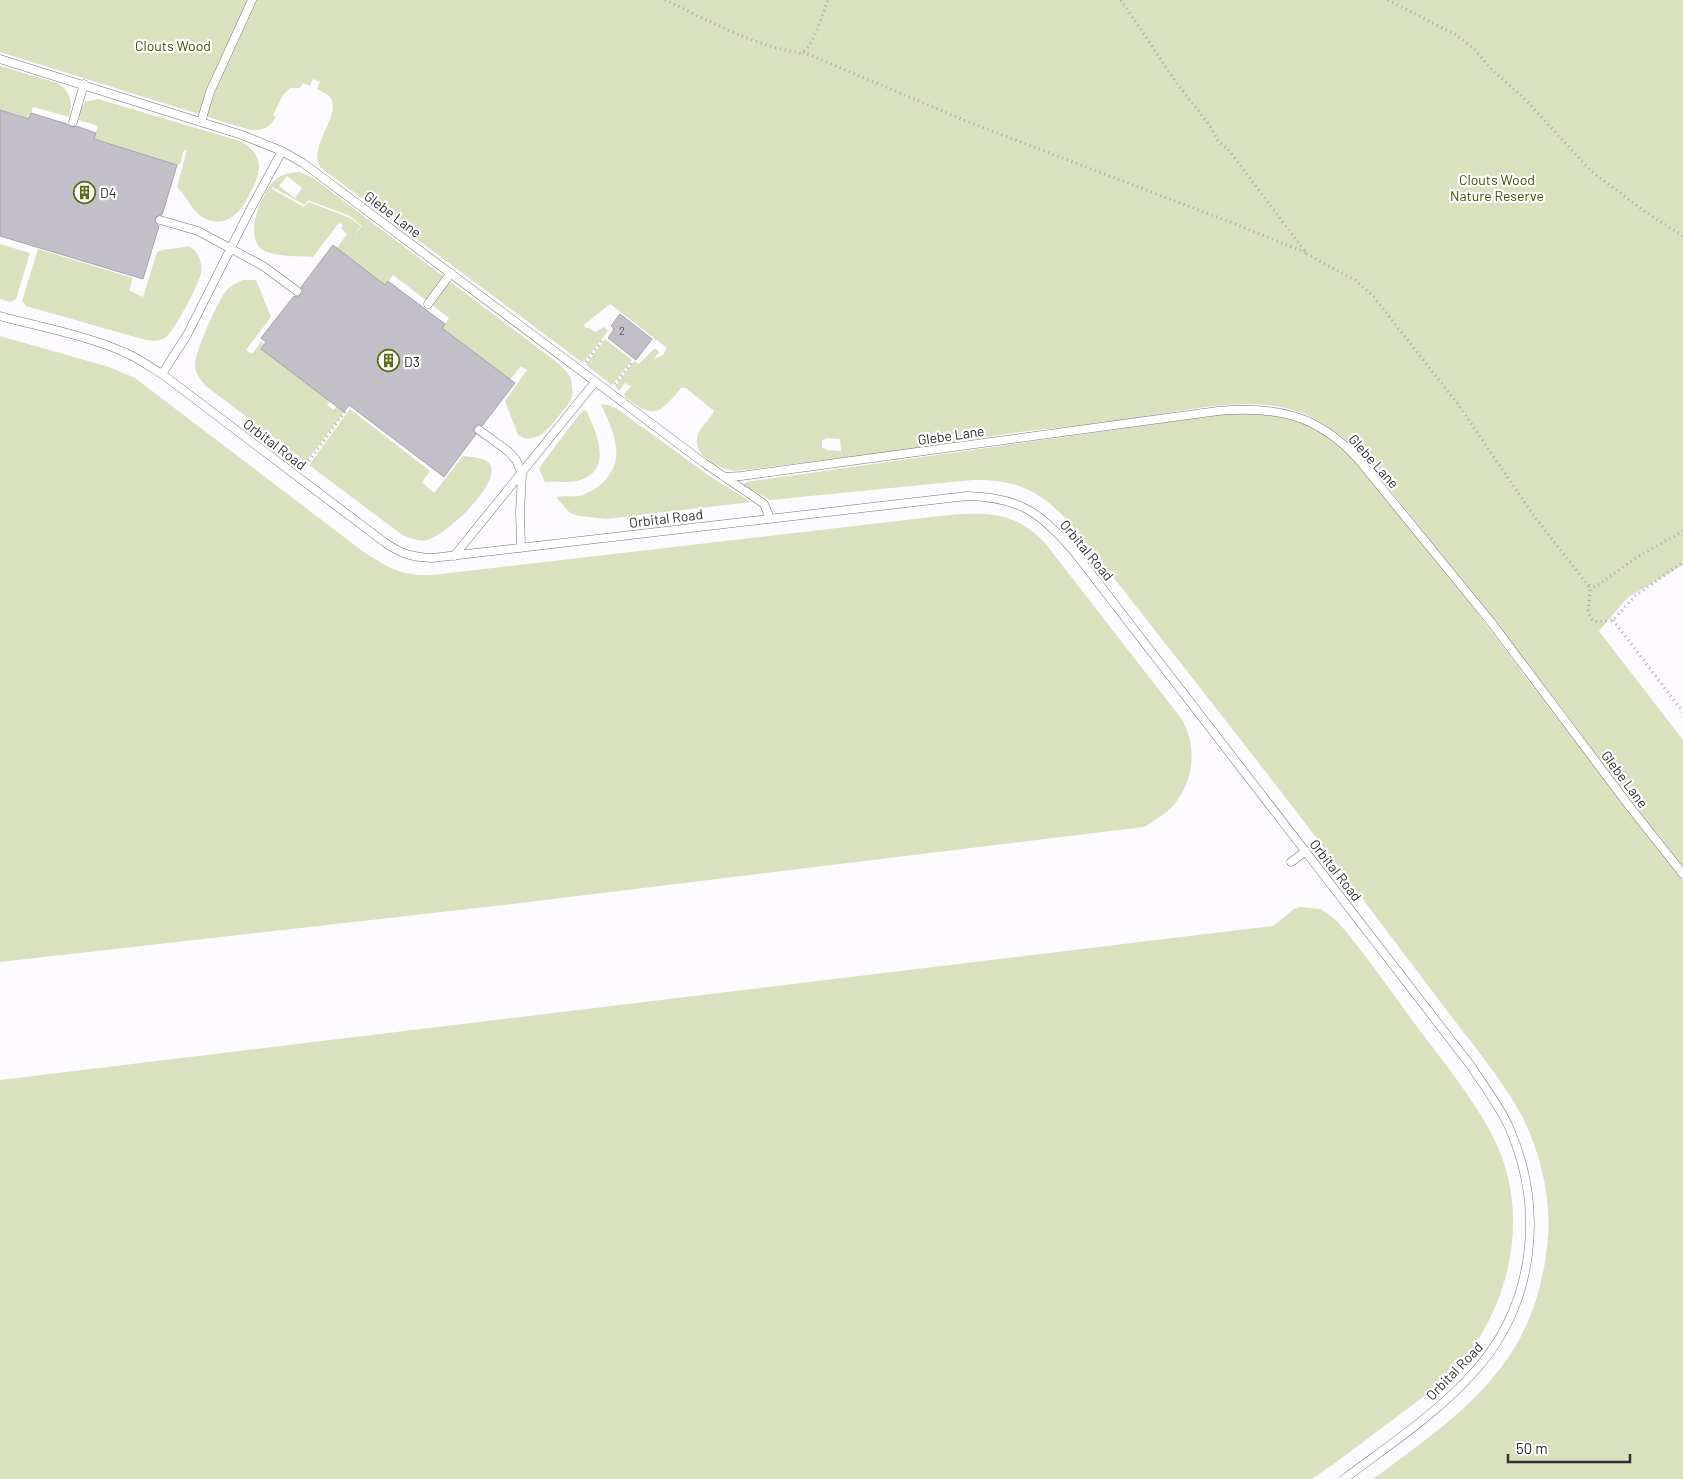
<svg xmlns="http://www.w3.org/2000/svg" width="1683" height="1479" font-family="Barlow,sans-serif">
	<style>
		.green { fill: #d9e1bf; fill-rule: evenodd }
		.building { fill: #c3bfc8; stroke: #a8a3ac }
		.lines { fill: none; stroke-linecap: round; stroke-linejoin: round }
		.lane-casing { stroke: #76727b; stroke-width: 9 }
		.path { stroke: #a8a6aa; stroke-width: 3; stroke-dasharray: 1 4; stroke-linecap: butt }
		.lane { stroke: #fff; stroke-width: 8 }
		.labels { text-anchor: middle; dominant-baseline: central; stroke-width: 4.5; stroke-linejoin: round; paint-order: stroke }
		.number-label { font-size: 11px; fill: #565458 }
		.park-label { font-size: 14px; fill: #455004; stroke: #fff }
		.poi-label { font-size: 14px; fill: #313033; stroke: #fff; text-anchor: start }
		.street-label { font-size: 14px; fill: #313033; stroke: #fff }
	</style>
	<rect width="100%" height="100%" fill="#fcfafe"/>
	<path class="green" d="M0,0h1683v565l-56,33 -28,33 84,109v128l-50,-63 -72,-98 -189,-240c-26,-30 -57,-55 -97,-61 -53,-7 -113,10 -166,16 -36,5 -73,7 -109,13 -21,3 -42,8 -63,11 -67,9 -133,16 -200,25 -16,-1 -47,-15 -39,-37 4,-9 12,-15 16,-23l-28,-23h-5c-22,27 -27,31 -56,9l-1,-3 7,-8 -6,-3 -6,8 -4,-4 19,-26 5,3 16,-16 4,4 -5,7 9,-4 4,-7 -57,-44 -26,21 1,3h5l5,4 9,-5 4,4 -25,32 -263,-196c-13,-22 26,-55 8,-72 -3,-2 -8,-4 -11,-6l3,-7 -7,-3 -3,7 -7,-3 -3,5h-10l-7,7 -10,20 3,2c-7,11 -13,14 -26,13l-250,-78zM828,438l12,1 1,12 -13,-1 -6,-2v-8z
		M0,66l57,17c14,8 16,19 12,34l-36,-10 -4,12 -29,-9z
		M98,99l142,42c25,14 22,30 10,52 -9,20 -25,37 -48,24 -10,-6 -16,-22 -25,-30l10,-37h-3l-4,14 -3,1 -83,-26 4,-13 -19,-6 2,-10 4,-8z
		M299,172l13,5 247,187c4,4 10,9 12,15 1,5 2,12 1,16 -1,7 -6,12 -10,17 -10,13 -25,35 -44,23l-13,-34 22,-31 -6,-4 -11,14 -68,-52 7,-10 -56,-43 -8,10 -48,-37 10,-14 -6,-6 2,-3 -4,-2 -26,34c-13,-1 -39,0 -50,-7 -20,-13 -2,-56 11,-69 7,-7 16,-8 25,-9zM287,176l15,12 -7,10 -16,-12zM272,187l33,18 3,-5 42,16 12,10 -9,11 8,-11 -11,-8 -41,-16 -5,5 -32,-18z
		M0,244l30,9 -14,46 -6,3 -10,-3z
		M188,246c10,4 15,17 13,27 -2,11 -27,59 -36,65 -7,4 -16,3 -23,1l-116,-33 -4,-5 16,-52 95,29 -4,12 14,7 14,-45c7,-4 21,-3 31,-6z
		M243,280h13l15,37 -25,33 6,4 9,-12 3,2 -3,5 69,52 -3,4 7,5 3,-4 7,6 -38,50 -99,-75c-5,-5 -11,-12 -12,-20 -2,-12 23,-66 31,-76 4,-6 11,-8 17,-11z
		M0,336l109,31 26,11 226,172c26,17 38,26 71,25l517,-60c41,-3 66,-3 96,28l135,174c19,28 14,68 -10,92 -8,7 -17,12 -26,18l-640,78 -504,57z
		M605,339l27,21 -20,25 -26,-20z
		M601,404l7,1 8,3 95,69 40,25 -144,17 -27,-3 -10,-3 -14,-16c8,-2 18,1 26,-2 20,-6 37,-26 34,-47 -1,-15 -9,-30 -15,-44z
		M350,409l80,62 -8,11 12,11 29,-37c7,1 21,1 26,7 16,18 -44,73 -62,77 -9,2 -17,-2 -26,-6l-92,-69z
		M586,410c11,24 29,62 -10,71 -10,2 -21,0 -31,1l-6,-13 3,-5 36,-48 5,-5z
		M1234,413c51,1 79,8 117,43l107,131 108,143 117,150v599h-310c93,-69 165,-116 175,-243 3,-40 -8,-84 -26,-120 -17,-31 -39,-59 -61,-87 -26,-34 -52,-69 -78,-103 -100,-134 -204,-265 -307,-396 -31,-36 -55,-51 -103,-50l-203,20 -27,-15 3,-3z
		M1301,907l20,2 15,11c30,34 55,72 82,108 27,36 55,70 75,109 37,71 20,159 -27,220 -20,26 -49,44 -75,64 -26,19 -52,40 -79,58h-1312v-399l1273,-154 21,-17z"/>
	<path class="building" d="M0,110l29,9 2,-6 36,11 4,3 5,-1 20,7 -2,6 83,26 -15,50h-4l-3,3v4l4,4 -16,53 -143,-43z
		M333,245l52,40 3,-4 57,43 -3,4 73,55 -33,43 -3,-2 -4,2 -2,4 3,4 -32,43 -95,-72 -5,7 -83,-63 5,-7 -5,-4 33,-42 3,1 4,-2 2,-4 -2,-4z
		M620,314l32,25 -16,21 -28,-22 6,-9 -3,-3z"/>
	<g class="lines">
		<defs>
			<path id="lane" d="M0,59l242,76 40,16 21,12 401,300 53,36 7,5 6,14
				M73,122l11,-38
				M201,122l9,-30 42,-92
				M160,220l38,11 65,35 34,25
				M428,304l23,-31
				M0,316c40,11 89,20 126,37 12,5 24,14 36,21l222,168c17,12 28,15 48,16l535,-62c54,1 75,18 109,58l395,512c13,20 28,39 38,61 36,82 26,177 -34,244 -37,42 -86,74 -131,108
				M162,374l25,-39 62,-123 33,-61
				M479,430l29,21 8,9 6,14 -2,38 1,36
				M724,477l17,-1 477,-65c58,-5 99,3 140,48l133,163 139,185 53,67
				M454,556l141,-174
				M1291,862l15,-11"/>
		</defs>
		<use href="#lane" class="lane-casing"/>
		<path class="path" d="M665,0c43,20 88,46 136,53 13,-6 21,-39 27,-53
			M1121,0l57,85 32,41 8,15 10,8 79,105 48,26 19,17 83,106 77,113 54,69 2,5 -2,21 4,9 5,2 16,-2 22,-24 48,-34
			M1388,0l68,35 19,15 18,21 29,25 69,75 56,42 36,23
			M803,52l168,71 259,99 77,31
			M586,362l18,-24
			M615,384l18,-23
			M303,469l44,-60
			M1589,585l4,2 5,-2 36,-26 49,-28
			M1613,620l70,92"/>
		<use href="#lane" class="lane"/>
	</g>
	<defs>
		<symbol id="building-ring" viewBox="-11 -11 22 22"><circle r="9.5" fill="#fff" stroke="#5e6b14" stroke-width="1.5"/><path d="M-4-6H4V6H1V3H-1V6H-4ZM-2.5-4.3h1.7v1.8h-1.7ZM.8-4.3h1.7v1.8H.8ZM-2.5-1h1.7V.8h-1.7ZM.8-1h1.7V.8H.8Z" fill="#5e6b14"/></symbol>
	</defs>
	<g fill-rule="evenodd">
		<use href="#building-ring" x="72" y="180" width="25" height="25"/>
		<use href="#building-ring" x="376" y="348" width="25" height="25"/>
	</g>
	<g class="labels">
		<g class="number-label">
			<text x="622" y="330">2</text>
		</g>
		<g class="park-label">
			<text x="173" y="45">Clouts Wood</text>
			<text x="1497" y="179">Clouts Wood<tspan x="1497" dy="16">Nature Reserve</tspan></text>
		</g>
		<g class="poi-label">
			<text x="100" y="192">D4</text>
			<text x="404" y="361">D3</text>
		</g>
		<g class="street-label">
			<text transform="translate(393 214) rotate(37)">Glebe Lane</text>
			<text transform="translate(951 435) rotate(-8)">Glebe Lane</text>
			<text transform="translate(275 444) rotate(37)">Orbital Road</text>
			<text transform="translate(1374 461) rotate(48)">Glebe Lane</text>
			<text transform="translate(666 518) rotate(-7)">Orbital Road</text>
			<text transform="translate(1087 550) rotate(50)">Orbital Road</text>
			<text transform="translate(1625 779) rotate(53)">Glebe Lane</text>
			<text transform="translate(1336 870) rotate(52)">Orbital Road</text>
			<text transform="translate(1454 1371) rotate(-46)">Orbital Road</text>
		</g>
	</g>
	<path d="M1508 1454v8h122v-8" fill="none" stroke="#313033" stroke-width="2.5"/>
	<text x="1516" y="1454" font-size="15" fill="#313033" stroke="#ffffff" stroke-width="4" paint-order="stroke">50 m</text>
</svg>
